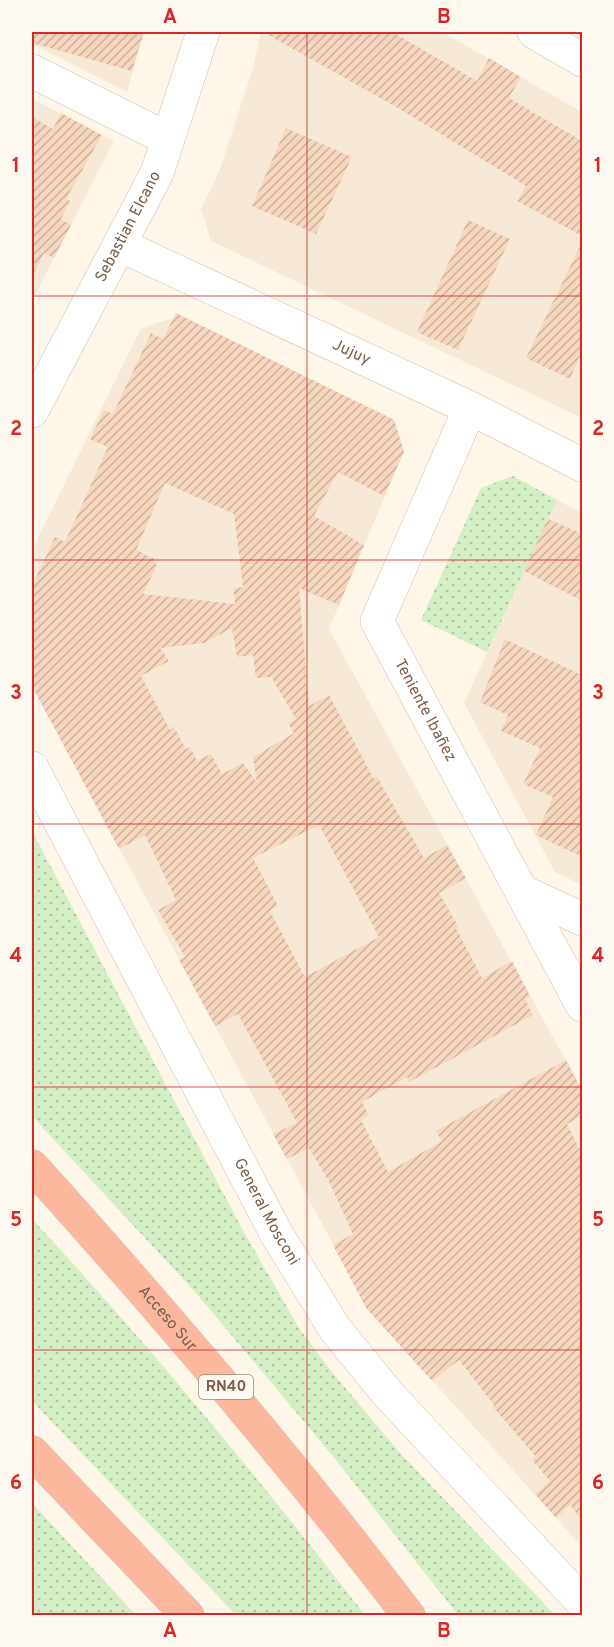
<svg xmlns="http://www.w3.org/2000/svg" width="614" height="1647" font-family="Overpass,sans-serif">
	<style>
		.residential { fill: #f7e9d7 }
		.green { fill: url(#green-dots) }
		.building { fill: url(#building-hatch); fill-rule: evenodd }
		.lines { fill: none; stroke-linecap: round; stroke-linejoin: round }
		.minor-casing { stroke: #d2bfad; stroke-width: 34 }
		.tertiary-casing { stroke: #d2bfad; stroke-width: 34 }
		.motorway-casing { stroke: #ddd5d0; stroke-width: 34 }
		.minor { stroke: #fff; stroke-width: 33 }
		.tertiary { stroke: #fff; stroke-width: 33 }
		.motorway { stroke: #fcb89c; stroke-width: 33 }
		.grid { fill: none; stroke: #d62828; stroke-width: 1.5; stroke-opacity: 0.55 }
		.labels { text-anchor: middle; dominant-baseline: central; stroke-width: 4.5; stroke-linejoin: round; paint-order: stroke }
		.shield { fill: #fffaf1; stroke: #a38c7b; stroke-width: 1.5 }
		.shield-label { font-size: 15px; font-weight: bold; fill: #7c5d49 }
		.street-label { font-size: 16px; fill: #7c5d49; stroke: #fffaf1 }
		.neatline { fill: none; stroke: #d62828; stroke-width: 2 }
		.grid-label { font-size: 20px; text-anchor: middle; font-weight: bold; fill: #d62828 }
	</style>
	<defs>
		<pattern id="green-dots" width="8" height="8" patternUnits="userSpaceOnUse" patternTransform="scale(1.5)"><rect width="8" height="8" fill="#d4eec5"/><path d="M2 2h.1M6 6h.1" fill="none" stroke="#b1c4a2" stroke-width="1.8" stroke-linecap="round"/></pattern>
		<pattern id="building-hatch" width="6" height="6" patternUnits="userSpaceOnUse" patternTransform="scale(1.5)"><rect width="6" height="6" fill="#f6d6be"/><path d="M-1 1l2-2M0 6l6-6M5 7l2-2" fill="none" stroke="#ccb19c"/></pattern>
	</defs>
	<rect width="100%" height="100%" fill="#fef7e9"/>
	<path class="residential" d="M32,32h112l-17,60 -95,-48z
		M261,32h181l140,80v306l-371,-177 -10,-32 18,-37 34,-104z
		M32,99l82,42 -82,160z
		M180,316l214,103 10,32 -75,178 253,461v457l-214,-238 -336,-622v-137l109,-222z
		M557,500l25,13v372l-27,-13 -91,-169z"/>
	<path class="green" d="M513,476l44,24 -70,152 -66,-32 60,-132z
		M32,831l209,396 58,101 32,43 70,83 154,161h-97l-126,-160 -136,-162 -164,-177z
		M32,1219c117,126 227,260 333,396h-129l-204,-214z
		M32,1503l104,112h-104z"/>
	<path class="building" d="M32,32h112l-12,39 -100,-28z
		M263,32h129l85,49 12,-23 32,19 -12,21 73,43v95l-65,-35 9,-15 -128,-78z
		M61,113l41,22 -36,64 4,2 -9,18 10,6 -17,33 -10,-5 -12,24v-160l21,12z
		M286,128l66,29 -36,77 -64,-28z
		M468,220l42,19 -52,111 -41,-18z
		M582,242v109l-12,28 -44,-21z
		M176,313l218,107 10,32 -20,44 -46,-24 -24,44 50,29 -25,60 -40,-17 10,118 20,-11 45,84 3,-2 47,81 23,-13 19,33 -27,15 19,33 -2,2 26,50 30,-17 18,35 -5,3 8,16 -124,67 -2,-5 -45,25 7,13 -8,5 27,52 54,-31 -6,-10 130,-71 16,30v26l-15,8 15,30v366l-12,-15 -14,13 -21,-24 15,-13 -18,-21 4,-3 -43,-50 1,-2 -35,-45 -27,21 -66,-73 -33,-63 20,-11 -24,-52 -20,-34 -22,11 -14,-25 24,-11 -59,-109 -23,12 -36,-66 6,-3 -27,-47 18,-10 -31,-65 -26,14 -87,-163v-100l23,-49 10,5 43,-95 -18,-8 14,-29 9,4 38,-81 12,6zM165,483l69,31 9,73 -10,1 2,16 -92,-10 14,-29 -4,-3 2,-3 -19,-9zM232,628l5,29 16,-2 3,23 15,-1 25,42 -8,4 6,10 -41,24 4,26 -14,-20 -21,11 -11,-20 -14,7 -7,-14 -4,2 -12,-22 -4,3 -29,-54 28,-15 -9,-13 44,-5zM319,825l60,112 -74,40 -35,-66 8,-5 -25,-48z
		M548,519l34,15v67l-58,-30z
		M505,639l77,36v182l-46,-22 17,-38 -30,-13 17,-36 -39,-17 7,-16 -28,-13z"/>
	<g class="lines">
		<defs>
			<g id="minor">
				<path d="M534,32l48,28"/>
				<path d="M32,71l136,68"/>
				<path id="s1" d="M120,245l350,163 112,57"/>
				<path id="s2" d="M470,408l-93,213 205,384"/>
				<path id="s3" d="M32,411l125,-238 46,-141"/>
				<path d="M521,891l61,28"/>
			</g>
			<g id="tertiary">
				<path id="s4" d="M32,768l244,465 59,96 53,65 194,208"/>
			</g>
			<g id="motorway">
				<path id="s5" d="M32,1166c131,145 258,294 377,450"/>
				<path d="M32,1452l156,164"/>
			</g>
		</defs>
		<use href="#minor" class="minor-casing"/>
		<use href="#tertiary" class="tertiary-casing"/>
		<use href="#motorway" class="motorway-casing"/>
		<use href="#minor" class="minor"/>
		<use href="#tertiary" class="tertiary"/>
		<use href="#motorway" class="motorway"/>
	</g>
	<path class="grid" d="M307,32v1584M32,296h550M32,560h550M32,824h550M32,1087h550M32,1350h550"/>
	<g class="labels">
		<rect class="shield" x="199" y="1375" width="54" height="24" rx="4.5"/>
		<g class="shield-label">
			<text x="226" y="1387">RN40</text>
		</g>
		<g class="street-label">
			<text stroke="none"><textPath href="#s3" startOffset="208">Sebastian Elcano</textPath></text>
			<text stroke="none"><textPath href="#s1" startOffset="255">Jujuy</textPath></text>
			<text stroke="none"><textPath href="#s2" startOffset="334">Teniente Ibañez</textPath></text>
			<text stroke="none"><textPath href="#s4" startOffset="502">General Mosconi</textPath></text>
			<text stroke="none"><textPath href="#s5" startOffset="204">Acceso Sur</textPath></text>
		</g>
	</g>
	<rect width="614" height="1647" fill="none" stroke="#fffaf1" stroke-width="66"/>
	<rect x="33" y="33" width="548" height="1581" class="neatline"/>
	<g class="grid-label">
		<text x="170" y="23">A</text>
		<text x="444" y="23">B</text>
		<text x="16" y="172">1</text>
		<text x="598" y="172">1</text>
		<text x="16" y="435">2</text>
		<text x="598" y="435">2</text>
		<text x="16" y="699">3</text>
		<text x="598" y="699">3</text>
		<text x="16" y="962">4</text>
		<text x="598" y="962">4</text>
		<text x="16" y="1226">5</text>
		<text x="598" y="1226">5</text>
		<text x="16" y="1489">6</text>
		<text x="598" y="1489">6</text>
		<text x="170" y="1637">A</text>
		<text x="444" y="1637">B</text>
	</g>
</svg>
